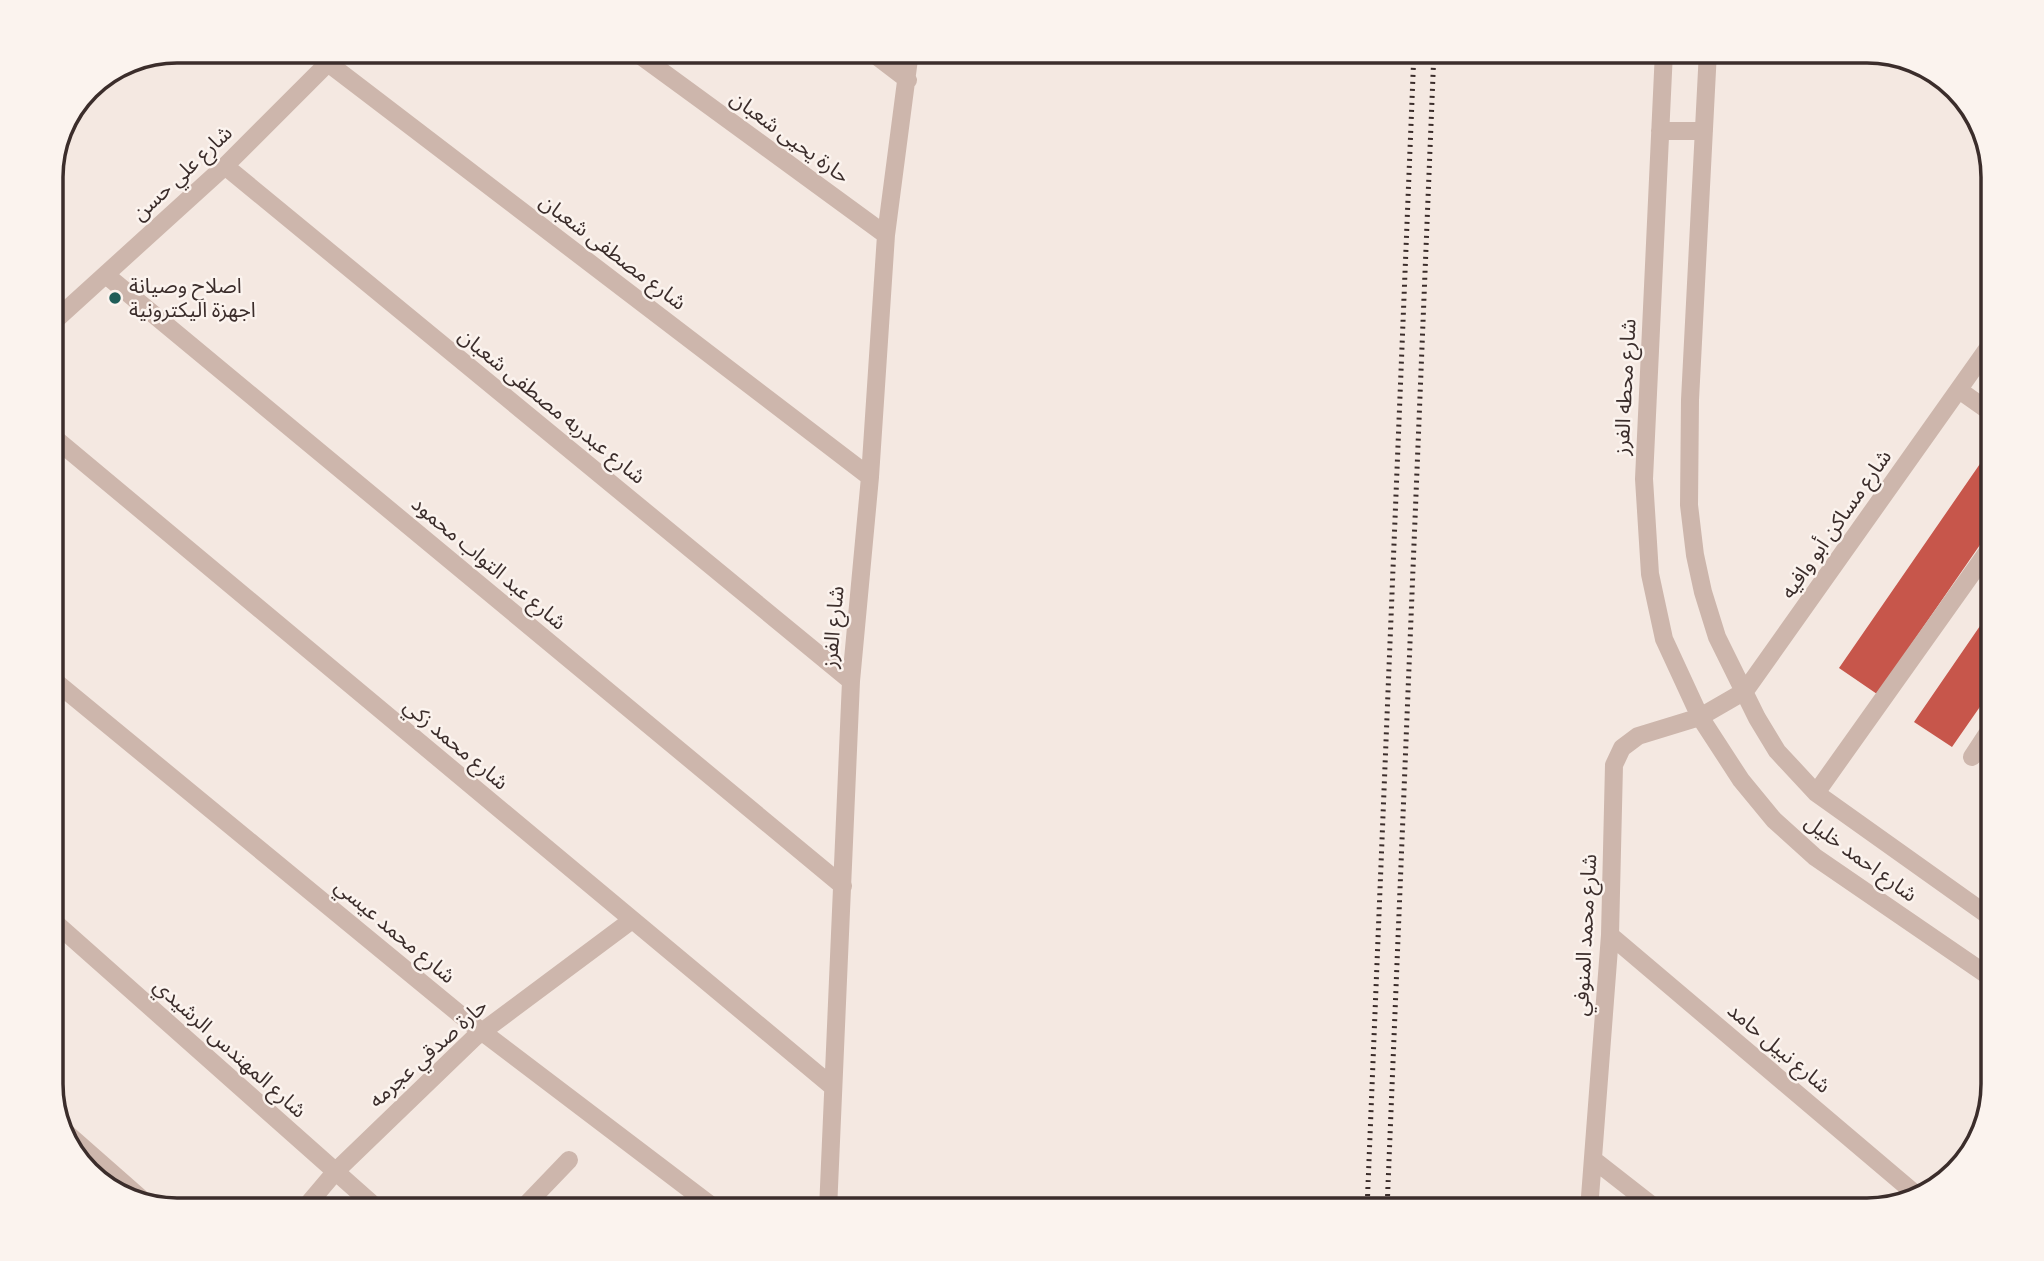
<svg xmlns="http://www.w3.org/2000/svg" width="2044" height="1261" font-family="Signika,'Noto Sans Arabic',sans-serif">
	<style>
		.building { fill: #c7564b }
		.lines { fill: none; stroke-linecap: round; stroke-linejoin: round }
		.minor { stroke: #cdb6ac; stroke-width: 18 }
		.rail { stroke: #3b2d2b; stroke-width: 5; stroke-dasharray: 2 5; stroke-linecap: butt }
		.poi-dot { fill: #1f5d58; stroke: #fbf3ee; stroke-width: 2.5 }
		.labels { text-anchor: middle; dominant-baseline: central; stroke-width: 5; stroke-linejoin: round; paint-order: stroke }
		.street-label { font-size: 21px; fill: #3b2d2b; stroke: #fbf3ee }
		.poi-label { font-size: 21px; fill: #3b2d2b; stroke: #fbf3ee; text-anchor: start }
		.rim { fill: none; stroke: #3b2d2b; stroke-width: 3.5 }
	</style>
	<rect width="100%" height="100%" fill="#f4e8e1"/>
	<path class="building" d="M1993,445v81l-116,168 -38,-26z
		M1993,607v81l-41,59 -38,-25z"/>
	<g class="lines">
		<path class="minor" d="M634,51l252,184
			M870,51l38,29
			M1664,51l-20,428 6,95 14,65 36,78 41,63 33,40 41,37 178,122
			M1708,51l-18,349 -1,105 6,50 8,37 14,45 40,81 20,33 39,42 177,126
			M328,63l542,414
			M1660,131h44
			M225,166l626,515
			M106,275l737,611
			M51,324l174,-158 115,-115
			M1959,390l34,24
			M51,435l782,652
			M51,678l417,343 249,189
			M1972,757l21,-32
			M1816,793l177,-249
			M51,919l328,291
			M1610,935l309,262
			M62,1129l83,73
			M1594,1160l64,50
			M303,1210l33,-39 139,-134 157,-117
			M521,1210l48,-50
			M828,1210l23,-529 19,-204 16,-242 24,-184
			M1589,1210l21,-275 4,-170 8,-17 16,-12 62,-19 45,-26 248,-350"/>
		<path class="rail" d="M1367,1210l47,-1159
			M1387,1210l47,-1159"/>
	</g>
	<circle class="poi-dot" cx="115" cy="298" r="7"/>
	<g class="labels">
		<g class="street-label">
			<text transform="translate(790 137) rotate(36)">حارة يحيى شعبان</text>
			<text transform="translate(182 173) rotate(-43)">شارع علي حسن</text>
			<text transform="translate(613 252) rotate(37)">شارع مصطفى شعبان</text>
			<text transform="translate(1625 387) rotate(-87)">شارع محطه الفرز</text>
			<text transform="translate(552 406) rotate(39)">شارع عبدربه مصطفى شعبان</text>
			<text transform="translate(1836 524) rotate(-55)">شارع مساكن أبو وافيه</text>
			<text transform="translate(489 563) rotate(40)">شارع عبد التواب محمود</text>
			<text transform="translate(833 627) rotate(-85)">شارع الفرز</text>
			<text transform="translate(456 744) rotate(40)">شارع محمد زكي</text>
			<text transform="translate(1861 858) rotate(36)">شارع احمد خليل</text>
			<text transform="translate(395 931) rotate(40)">شارع محمد عيسي</text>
			<text transform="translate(1585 935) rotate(-87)">شارع محمد المنوفي</text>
			<text transform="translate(230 1048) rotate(42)">شارع المهندس الرشيدي</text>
			<text transform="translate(1779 1048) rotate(40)">شارع نبيل حامد</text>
			<text transform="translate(428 1053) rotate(-42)">حارة صدقي عجرمه</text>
		</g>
		<g class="poi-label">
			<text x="129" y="286">اصلاح وصيانة<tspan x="129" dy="24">اجهزة اليكترونية</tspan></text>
		</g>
	</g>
	<path d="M0 0H2044V1261H0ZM177 63H1867A114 114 0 0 1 1981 177V1084A114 114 0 0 1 1867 1198H177A114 114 0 0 1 63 1084V177A114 114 0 0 1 177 63Z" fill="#fbf3ee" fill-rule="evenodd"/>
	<path class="rim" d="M177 63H1867A114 114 0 0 1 1981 177V1084A114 114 0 0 1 1867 1198H177A114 114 0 0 1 63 1084V177A114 114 0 0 1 177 63Z"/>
</svg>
